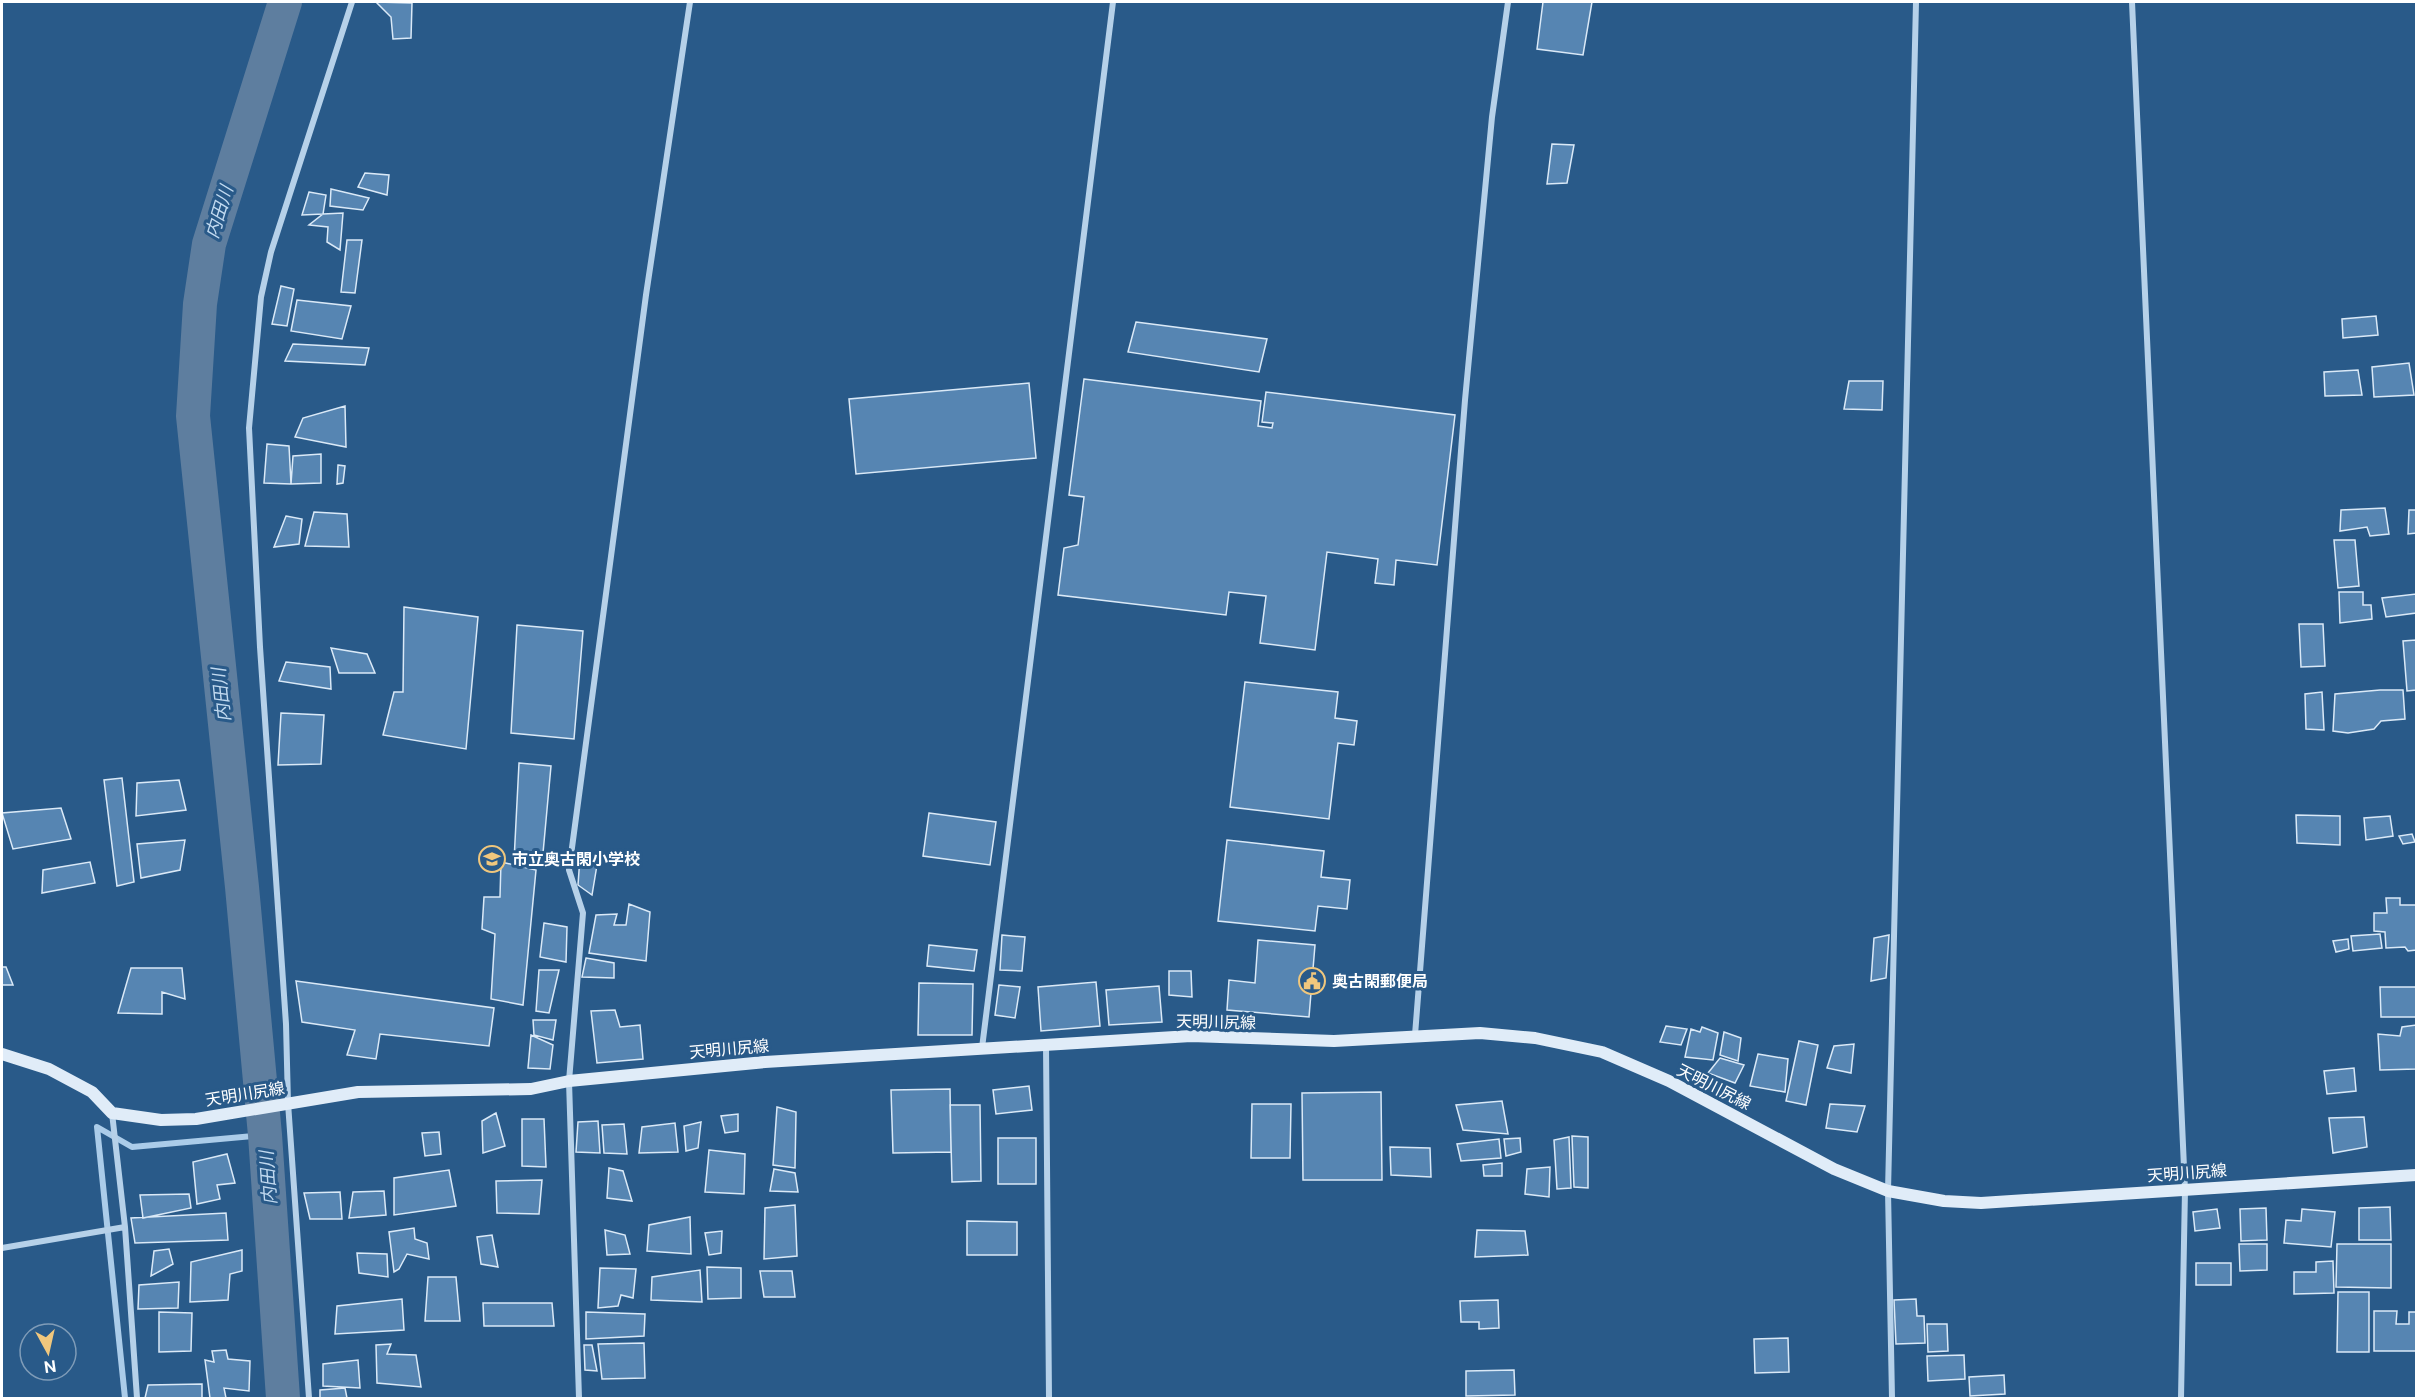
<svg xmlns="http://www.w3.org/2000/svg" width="2418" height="1400" font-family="'Public Sans','Noto Sans JP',sans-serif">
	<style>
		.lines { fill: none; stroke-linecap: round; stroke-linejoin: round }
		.stream { stroke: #abcce9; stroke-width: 6 }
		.river { stroke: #5e7e9f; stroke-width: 34 }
		.building { fill: #5685b2; stroke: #dae9f7; stroke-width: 1.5 }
		.minor { stroke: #b6d1e9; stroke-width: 6 }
		.secondary { stroke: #e0ecf8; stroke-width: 12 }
		.labels { text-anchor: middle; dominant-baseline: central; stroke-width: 6; stroke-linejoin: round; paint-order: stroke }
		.poi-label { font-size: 16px; font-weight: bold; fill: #fff; stroke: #295a89; text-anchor: start }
		.street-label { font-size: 16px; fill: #fff; stroke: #295a89 }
		.water-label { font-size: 18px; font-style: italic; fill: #c2daf0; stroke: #295a89 }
	</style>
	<rect width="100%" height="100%" fill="#295a89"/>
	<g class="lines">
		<path class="stream" d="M125,1398l-28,-271 35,20 133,-12"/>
		<path class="river" d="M283,1398l-18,-263 -23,-248 -49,-471 7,-112 9,-60 76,-242"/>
	</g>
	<path class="building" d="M376,2l36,1 -1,35 -18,1 -2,-22z
		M1543,2h49l-9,53 -46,-6z
		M1552,144l22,1 -7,38 -20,1z
		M365,173l24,2 -2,20 -29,-8z
		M331,189l38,9 -6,12 -33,-4z
		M309,192l17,3 -3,19 -21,1z
		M343,213l-3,37 -13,-8 1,-15 -19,-2 14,-11z
		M347,240h15l-7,53 -14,-1z
		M281,286l13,3 -7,37 -15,-2z
		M297,300l54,6 -9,33 -51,-8z
		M2376,316l2,19 -35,3 -1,-19z
		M1136,322l131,17 -8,33 -131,-20z
		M293,344l76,4 -4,17 -80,-4z
		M2409,363l5,32 -40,2 -2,-30z
		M2358,370l4,25 -37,1 -1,-24z
		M1084,379l177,22 -3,25 14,2 1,-5 -11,-1 4,-30 189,23 -18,150 -41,-5 -2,25 -19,-2 3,-24 -51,-7 -12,98 -55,-7 6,-47 -37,-4 -3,23 -168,-20 6,-47 14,-3 6,-48 -15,-2z
		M1849,381h34l-1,29 -38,-1z
		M1029,383l7,75 -180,16 -7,-75z
		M345,406l1,41 -51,-10 8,-19z
		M267,444l22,2 2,38 -27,-1z
		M321,454v29l-30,1 2,-28z
		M338,465l7,1 -2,17 -6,1z
		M2385,508l4,26 -19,2 -3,-9 -27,4 1,-21z
		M2409,510h7v23l-8,1z
		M314,512l33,2 2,33 -44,-1z
		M286,516l16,3 -3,25 -25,3z
		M2334,540h21l4,46 -21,2z
		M2339,592h24v13h8l1,14 -32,4z
		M2416,594v19l-30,4 -4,-19z
		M404,607l74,10 -12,132 -83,-14 11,-43h9z
		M2299,624h24l2,42 -24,1z
		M517,625l66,6 -9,108 -63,-6z
		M2416,640v50l-9,1 -4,-50z
		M331,648l36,6 8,19h-36z
		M286,662l44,5 1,22 -52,-8z
		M1245,682l93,10 -3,26 22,3 -3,24 -16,-2 -9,76 -99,-12z
		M2380,690h23l2,29 -24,2 -7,8 -26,4 -15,-2 2,-37z
		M2322,692l2,38 -18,-1 -1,-35z
		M281,713l43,2 -3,49 -43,1z
		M519,763l32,3 -9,98 -28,-3z
		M122,778l12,104 -17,4 -13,-106z
		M179,780l7,30 -50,6 1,-33z
		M61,808l10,31 -58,10 -11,-36z
		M929,813l67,9 -6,43 -67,-9z
		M2296,815l44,1v29l-43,-2z
		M2390,816l3,20 -27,4 -2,-22z
		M2412,834l3,8 -12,2 -4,-8z
		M185,840l-5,30 -39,8 -4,-34z
		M1227,840l97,11 -3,26 29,3 -3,29 -29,-3 -3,25 -97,-10z
		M580,857l18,2 -6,36 -14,-10z
		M90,862l5,21 -53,10 1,-23z
		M501,862l35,8 -13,135 -32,-6 4,-65 -13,-5 2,-32h16z
		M2386,898h14v7h16v45l-8,1 -3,-4 -19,1 -1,-16 -11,-1v-18h13z
		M629,904l21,8 -4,49 -57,-8 7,-38 21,-1 -3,11h12z
		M544,923l23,4 -1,35 -26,-5z
		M2380,934l2,14 -29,3 -2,-15z
		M1002,935l23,2 -3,34 -22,-1z
		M1889,935l-3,43 -15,3 3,-43z
		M2348,939l1,10 -13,3 -3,-11z
		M1258,940l57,5 -6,72 -82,-7 2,-30 26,3z
		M929,945l48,5 -3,21 -47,-5z
		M586,958l28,5v15l-32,-1z
		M2,967h4l7,18h-11z
		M131,968h51l3,31 -23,-7v22l-44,-1z
		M539,970h20l-10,43 -13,-2z
		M1169,971h22l1,26 -23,-2z
		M296,981l198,27 -5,38 -109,-12 -4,25 -29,-4 8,-25 -53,-8z
		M1096,982l4,44 -59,5 -3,-44z
		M919,983l54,1 -1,51h-54z
		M999,985l21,2 -5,31 -20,-3z
		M1159,986l3,36 -53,3 -3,-35z
		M2380,987h36v30h-35z
		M615,1010l5,17 20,-2 3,34 -46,4 -6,-52z
		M533,1020h23l-3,20 -19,-5z
		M2416,1025v44l-36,1 -2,-36 22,2 2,-9z
		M1666,1026l21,3 -6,16 -21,-3z
		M1702,1027l16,6 -5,27 -28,-3 6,-28 9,3z
		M1724,1032l17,6 -3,23 -18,-6z
		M531,1035l22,10 -3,24 -22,-1z
		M1799,1041l19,4 -12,60 -20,-4z
		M1854,1044l-3,29 -24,-5 7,-22z
		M1758,1054l30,5 -3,33 -35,-6z
		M1720,1058l24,7 -9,18 -27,-10z
		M2354,1068l2,23 -29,3 -3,-23z
		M1029,1086l3,24 -36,4 -3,-24z
		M950,1089l1,63 -58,1 -2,-63z
		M1381,1092l1,88h-79l-1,-87z
		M1502,1101l6,33 -45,-4 -7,-25z
		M1252,1104h39l-1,54h-39z
		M1830,1104l35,2 -8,26 -31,-4z
		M950,1105h30l1,76 -29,1z
		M777,1107l19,5 -1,56 -22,-3z
		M496,1113l9,33 -22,7 -1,-32z
		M738,1114v17l-13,2 -4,-17z
		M2364,1117l3,30 -34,6 -4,-35z
		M522,1119h22l2,48 -24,-1z
		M598,1121l2,32 -24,-1 2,-30z
		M701,1122l-3,26 -12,3 -2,-25z
		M675,1123l3,29 -39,1 3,-26z
		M624,1124l3,30 -23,-1 -2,-28z
		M439,1132l2,22 -16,2 -3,-23z
		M1572,1136l16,1v51l-14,-1z
		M1569,1137l2,51 -14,1 -3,-49z
		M998,1138h38v46h-38z
		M1520,1138l1,14 -15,4 -2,-17z
		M1499,1139l2,19 -40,3 -4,-17z
		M1390,1147l40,1 1,29 -40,-2z
		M709,1150l36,4 -1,40 -39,-2z
		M227,1154l8,29 -18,2 3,14 -23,5 -4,-42z
		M1502,1163v13h-18l-1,-11z
		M1550,1167l-1,30 -24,-3 2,-25z
		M609,1168l14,3 9,30 -25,-3z
		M774,1169l21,4 3,19 -28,-1z
		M449,1170l7,36 -62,9v-37z
		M542,1180l-3,34 -42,-1 -1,-32z
		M384,1191l2,24 -37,3 4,-26z
		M340,1192l2,27h-32l-6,-26z
		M189,1194l2,14 -48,10 -3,-23z
		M795,1205l2,51 -33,3 1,-51z
		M2390,1207l1,33h-32v-32z
		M2266,1208l1,32 -26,1 -1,-32z
		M2217,1209l3,19 -25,3 -2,-19z
		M2302,1209l33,3 -4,35 -47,-4 2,-23 15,1z
		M226,1213l2,27 -93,3 -4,-25z
		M690,1217l1,37 -44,-3 2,-26z
		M967,1221l50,1v33h-50z
		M414,1228l1,11 12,4 2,16 -22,-5 -8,15 -5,3 -5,-40z
		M605,1230l20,5 5,19 -23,1z
		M1477,1230l48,1 3,24 -53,2z
		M722,1231l-1,22 -12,2 -4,-22z
		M492,1235l6,32 -17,-3 -4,-27z
		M2239,1244h28v26l-27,1z
		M2337,1244h54v44l-55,-1z
		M169,1249l4,15 -22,12 3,-25z
		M242,1250v21l-12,3 -2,26 -38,2 1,-40z
		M357,1253l30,1 1,23 -29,-4z
		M2333,1261l1,32 -40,1v-22h22v-10z
		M2196,1263h35v22h-35z
		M707,1267l34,1v30l-33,1z
		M600,1268l36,1 -3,29 -12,-3 -3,11 -20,2z
		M700,1270l2,32 -51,-2 1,-23z
		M760,1271h32l3,26h-31z
		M428,1277h28l4,44h-35z
		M179,1282l-1,26 -40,1 1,-24z
		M2338,1292h31v60h-32z
		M402,1299l2,31 -69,4 2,-28z
		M1916,1299l1,17h7l1,27 -29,1 -2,-44z
		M1498,1300l1,28 -20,1v-7h-18l-1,-21z
		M483,1303h69l2,23h-70z
		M2374,1311h23l-1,13h13v-12h7v39h-42z
		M159,1312l33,1 -1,38 -32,1z
		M586,1312l59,2 -1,22 -58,3z
		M1927,1324h20l1,27 -20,1z
		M1788,1338l1,34 -34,1 -1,-34z
		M644,1343l1,35 -43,1 -4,-35z
		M391,1344l-4,10 29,1 5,32 -44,-4 -1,-38z
		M584,1345h8l5,26 -12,-1z
		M226,1350l2,9 22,2 -1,30 -25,-3 2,10h-16l-5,-38 9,2 -2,-11z
		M1964,1355l1,24 -37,2 -1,-25z
		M358,1360l2,28 -37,-2v-22z
		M1514,1370l1,25 -49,1v-25z
		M2004,1375l1,19 -35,2 -1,-19z
		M202,1384v14h-57l3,-13z
		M345,1388l2,10h-27v-8z"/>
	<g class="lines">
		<path class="minor" d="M2132,2l53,1188 -4,208
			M1415,1035l50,-635 27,-283 16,-115
			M1046,1045l3,353
			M982,1048l131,-1046
			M112,1113l13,114 12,171
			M2,1248l123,-21
			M309,1398l-21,-295 -2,-79 -26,-377 -11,-219 12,-131 10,-45 81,-250
			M579,1398l-10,-317 14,-168 -14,-43 77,-575 44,-293
			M1892,1398l-4,-207 28,-1189"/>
		<path class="secondary" d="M2,1054l47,15 43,23 20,21 49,7 35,-1 162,-27 173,-3 38,-8 196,-19 426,-26 143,5 146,-8 55,5 67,14 67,29 165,88 54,22 56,10 37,2 435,-28"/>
	</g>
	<defs>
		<symbol id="school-ring" viewBox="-11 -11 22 22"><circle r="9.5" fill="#295a89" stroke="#f0c77d" stroke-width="1.5"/><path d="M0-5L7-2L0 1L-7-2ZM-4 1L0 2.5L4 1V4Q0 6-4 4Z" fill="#f0c77d"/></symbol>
		<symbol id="civic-ring" viewBox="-11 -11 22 22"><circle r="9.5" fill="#295a89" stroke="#f0c77d" stroke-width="1.5"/><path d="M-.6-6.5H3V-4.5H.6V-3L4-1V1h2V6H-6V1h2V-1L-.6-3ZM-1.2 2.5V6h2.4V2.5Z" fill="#f0c77d"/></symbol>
	</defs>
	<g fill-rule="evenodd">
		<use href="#school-ring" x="477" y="844" width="30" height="30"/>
		<use href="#civic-ring" x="1297" y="966" width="30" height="30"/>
	</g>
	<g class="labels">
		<g class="poi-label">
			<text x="512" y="859">市立奥古閑小学校</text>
			<text x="1332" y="981">奥古閑郵便局</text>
		</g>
		<g class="street-label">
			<text transform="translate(1216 1022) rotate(1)">天明川尻線</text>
			<text transform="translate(729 1049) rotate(-5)">天明川尻線</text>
			<text transform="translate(1714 1087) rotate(27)">天明川尻線</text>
			<text transform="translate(245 1094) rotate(-9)">天明川尻線</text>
			<text transform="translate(2187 1173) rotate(-4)">天明川尻線</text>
		</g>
		<g class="water-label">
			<text transform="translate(219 212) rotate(-73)">内田川</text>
			<text transform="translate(221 695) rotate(-96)">内田川</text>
			<text transform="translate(268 1178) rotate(-94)">内田川</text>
		</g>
	</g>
	<rect width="2418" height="1400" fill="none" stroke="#ffffff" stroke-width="6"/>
	<g transform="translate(48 1352) rotate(172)"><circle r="28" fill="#295a89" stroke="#7f9cb8" stroke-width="1.5"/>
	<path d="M0-4.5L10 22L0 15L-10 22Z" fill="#f0c77d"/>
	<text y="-9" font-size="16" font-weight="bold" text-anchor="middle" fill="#ffffff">N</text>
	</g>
</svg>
